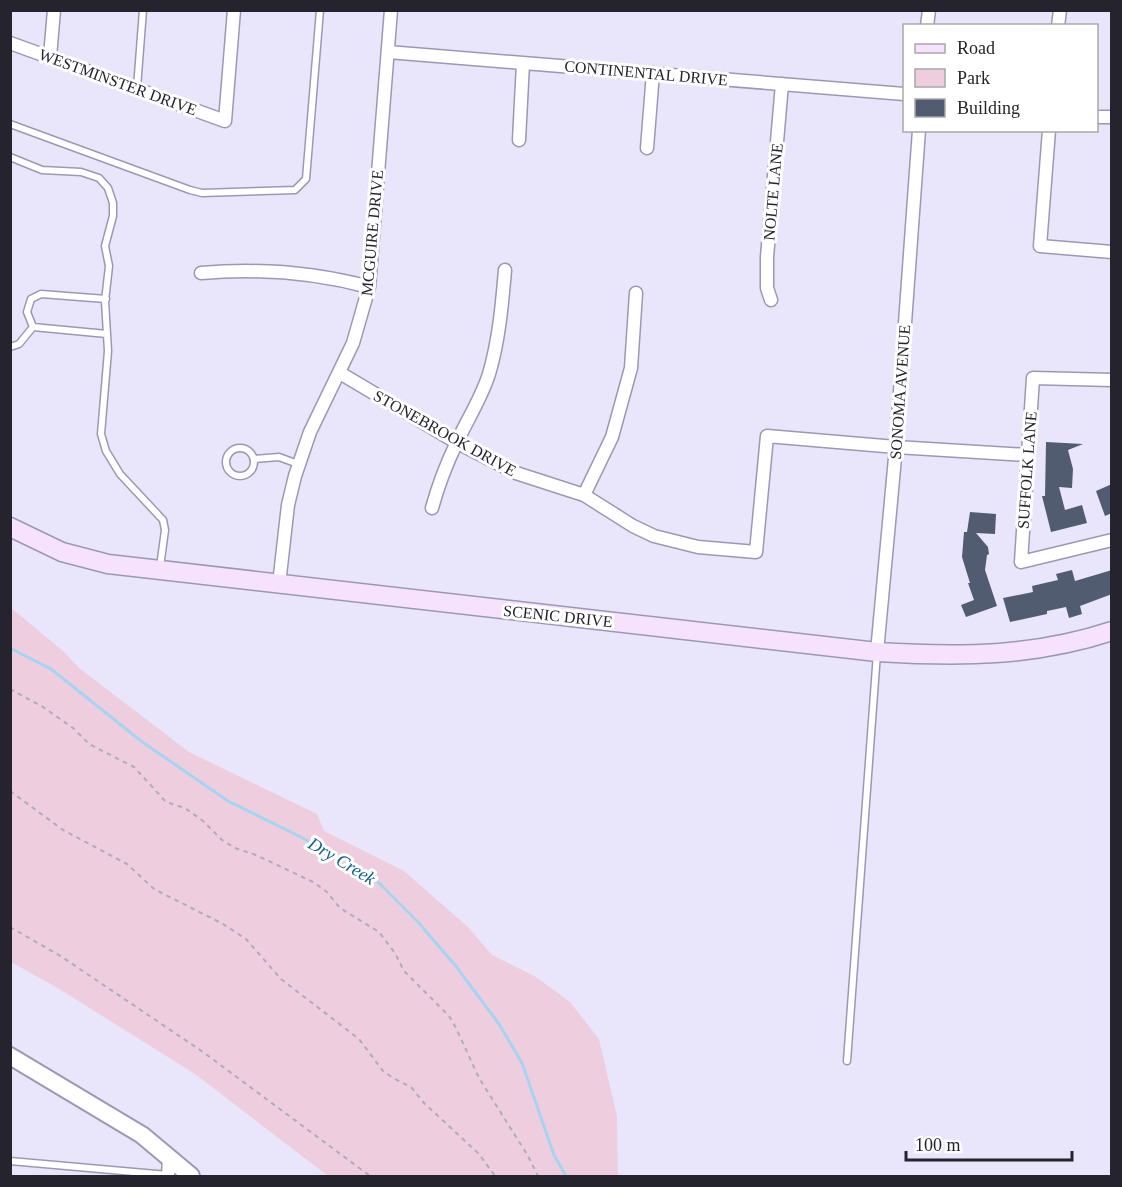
<svg xmlns="http://www.w3.org/2000/svg" width="1122" height="1187" font-family="'Times New Roman',serif">
	<style>
		.green { fill: #eecede }
		.lines { fill: none; stroke-linecap: round; stroke-linejoin: round }
		.stream { stroke: #a6d4f0; stroke-width: 3 }
		.building { fill: #515c71 }
		.service-casing { stroke: #9b99b2; stroke-width: 9 }
		.minor-casing { stroke: #9b99b2; stroke-width: 15 }
		.tertiary-casing { stroke: #9b99b2; stroke-width: 20 }
		.secondary-casing { stroke: #9b99b2; stroke-width: 21 }
		.path { stroke: #adabbd; stroke-width: 2; stroke-dasharray: 4.5 4.5; stroke-linecap: butt }
		.service { stroke: #fff; stroke-width: 6 }
		.minor { stroke: #fff; stroke-width: 12 }
		.tertiary { stroke: #fff; stroke-width: 16 }
		.secondary { stroke: #f6e2fc; stroke-width: 18 }
		.labels { text-anchor: middle; dominant-baseline: central; stroke-width: 6; stroke-linejoin: round; paint-order: stroke }
		.street-label { font-size: 16px; fill: #25242e; stroke: #fff }
		.water-label { font-size: 18px; font-style: italic; fill: #0c5e82; stroke: #fff }
	</style>
	<rect width="100%" height="100%" fill="#e9e6fc"/>
	<path class="green" d="M10,607l53,44 16,17 110,84 128,62 7,17 80,40 64,56 24,28 44,22 34,25 29,37 18,77 1,60h-290l-133,-102 -139,-87 -45,-25z"/>
	<g class="lines">
		<path class="stream" d="M10,648l41,21 90,72 87,60 113,56 33,21 44,44 37,43 44,59 23,39 32,92 12,21"/>
	</g>
	<path class="building" d="M1046,442l37,2 -15,6 5,19 -1,19 -13,-1 6,23 17,-5 5,18 -36,9 -9,-36h3z
		M1112,484v29l-7,3 -9,-25z
		M970,512l26,2 -1,20 -19,-1 12,14 1,7 -2,1 -2,15 12,36 -31,11 -5,-12 13,-5 -6,-17h2l-8,-26 2,-25h3z
		M1072,570l3,11 37,-11v24l-32,12 2,8 -13,4 -3,-11 -19,4v3l-37,8 -7,-24 30,-6 -1,-6 26,-6 -2,-6z"/>
	<g class="lines">
		<defs>
			<path id="service" d="M137,88l6,-78
				M10,124l180,66 12,3 93,-3 11,-11 14,-169
				M10,157l32,13 39,2 18,6 9,10 5,15v13l-8,30 4,20 -4,35 3,50 -7,83 5,17 14,23 43,46 2,10 -5,37
				M33,327l74,7
				M10,347l9,-3 14,-17 -6,-15 4,-13 10,-5 65,5
				M226 462a14 14 0 1 1 28 0a14 14 0 1 1-28 0Z
				M254,459l25,-2 19,7
				M847,1061l30,-408
				M10,1161l158,14"/>
			<path id="minor" d="M927,26l2,-16
				M1058,26l2,-16
				M10,43l215,78 9,-111
				M388,52l516,42
				M50,57l4,-47
				M1096,117h16
				M1049,130l-9,116 72,6
				M519,140l4,-77
				M647,148l6,-75
				M201,273c58,-5 112,-1 168,14
				M771,300l-4,-12v-31l15,-173
				M340,373l116,69 60,31 68,22 49,31 21,10 44,11 58,5 11,-116 129,11 132,8
				M1112,380l-79,-2 -12,184 91,-22
				M584,495l28,-58 19,-69 5,-75
				M432,508c6,-22 14,-43 24,-64 11,-24 25,-45 33,-70 10,-34 13,-69 16,-104
				M279,584l9,-79 7,-29 15,-44 43,-89 16,-56 22,-277
				M877,652l19,-205 23,-317
				M168,1176l1,-17"/>
			<path id="tertiary" d="M10,1056l132,79 49,41"/>
			<path id="secondary" d="M10,527l52,25 46,12 769,88c82,5 156,5 235,-21"/>
		</defs>
		<use href="#service" class="service-casing"/>
		<use href="#minor" class="minor-casing"/>
		<use href="#tertiary" class="tertiary-casing"/>
		<use href="#secondary" class="secondary-casing"/>
		<path class="path" d="M10,689l33,18 30,21 16,16 45,23 32,35 19,6 18,13 19,19 13,8 21,7 57,27 14,10 13,16 39,24 16,21 9,18 45,45 7,12 23,50 49,78 10,20
			M10,791l53,39 64,34 27,25 69,35 23,15 35,40 78,60 24,32 10,7 18,9 13,16 55,51 16,22
			M10,927l52,30 141,95 167,124"/>
		<use href="#service" class="service"/>
		<use href="#minor" class="minor"/>
		<use href="#tertiary" class="tertiary"/>
		<use href="#secondary" class="secondary"/>
	</g>
	<g class="labels">
		<g class="street-label">
			<text transform="translate(646 73) rotate(5)">CONTINENTAL DRIVE</text>
			<text transform="translate(118 82) rotate(20)">WESTMINSTER DRIVE</text>
			<text transform="translate(773 192) rotate(-85)">NOLTE LANE</text>
			<text transform="translate(372 233) rotate(-85)">MCGUIRE DRIVE</text>
			<text transform="translate(900 392) rotate(-86)">SONOMA AVENUE</text>
			<text transform="translate(445 433) rotate(29)">STONEBROOK DRIVE</text>
			<text transform="translate(1027 470) rotate(-86)">SUFFOLK LANE</text>
			<text transform="translate(558 616) rotate(6)">SCENIC DRIVE</text>
		</g>
		<g class="water-label">
			<text transform="translate(342 861) rotate(31)">Dry Creek</text>
		</g>
	</g>
	<rect width="1122" height="1187" fill="none" stroke="#25242e" stroke-width="24"/>
	<rect x="903" y="24" width="195" height="108" fill="#ffffff" stroke="#a8a7ab" stroke-width="1.5"/>
	<rect x="915" y="44" width="30" height="9" fill="#f6e2fc" stroke="#a8a7ab" stroke-width="1.5"/>
	<text x="957" y="54" font-size="18" fill="#25242e">Road</text>
	<rect x="915" y="69" width="30" height="18" fill="#eecede" stroke="#a8a7ab" stroke-width="1.5"/>
	<text x="957" y="84" font-size="18" fill="#25242e">Park</text>
	<rect x="915" y="99" width="30" height="18" fill="#515c71" stroke="#a8a7ab" stroke-width="1.5"/>
	<text x="957" y="114" font-size="18" fill="#25242e">Building</text>
	<path d="M906 1151v9h166v-9" fill="none" stroke="#25242e" stroke-width="3"/>
	<text x="915" y="1151" font-size="18" fill="#25242e" stroke="#ffffff" stroke-width="4.5" paint-order="stroke">100 m</text>
</svg>
